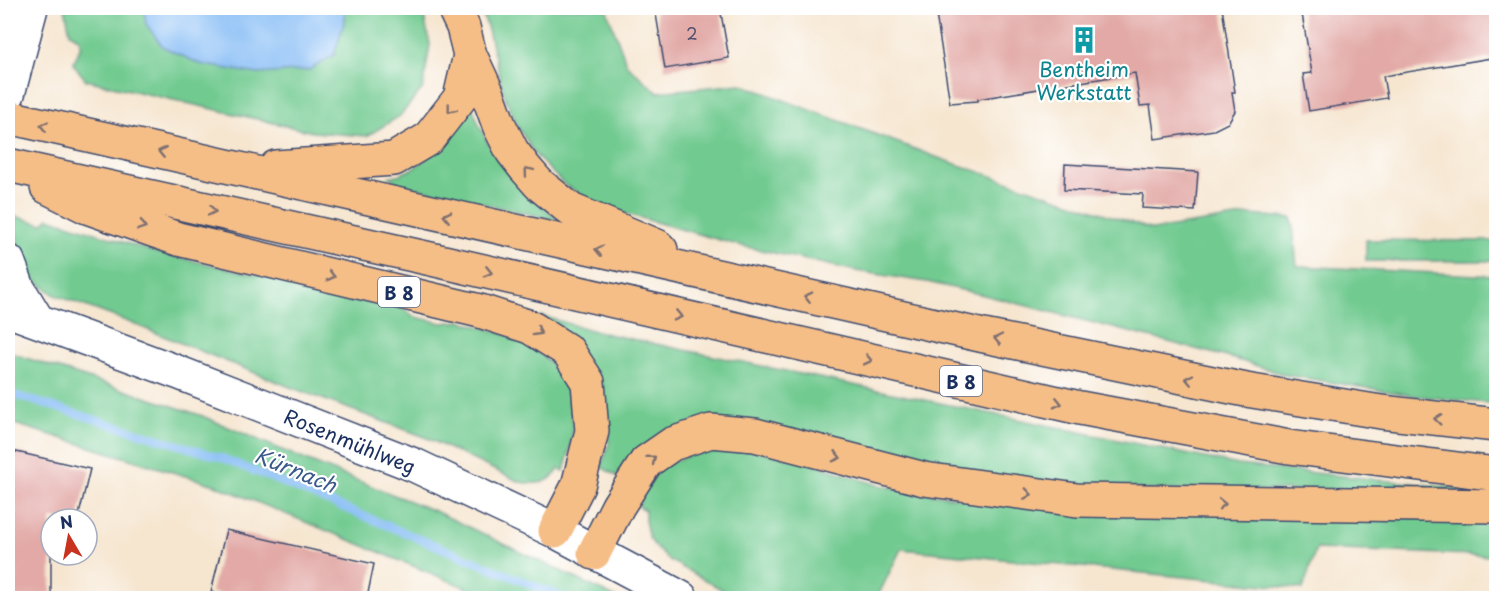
<svg xmlns="http://www.w3.org/2000/svg" width="1504" height="606" font-family="'Playpen Sans',sans-serif">
	<style>
		.green { fill: #71ca90; stroke: #467c77; stroke-width: 1.5 }
		.water { fill: #85bcf5; stroke: #5076aa; stroke-width: 1.5 }
		.lines { fill: none; stroke-linecap: round; stroke-linejoin: round }
		.stream { stroke: #85bcf5; stroke-width: 8 }
		.building { fill: #e2a9a6 }
		.minor-casing { stroke: #3c4a6f; stroke-width: 36 }
		.highway-casing { stroke: #3c4a6f; stroke-width: 36 }
		.minor { stroke: #fff; stroke-width: 33 }
		.highway { stroke: #f6be87; stroke-width: 33 }
		.oneway { stroke: #7e6f70 }
		.labels { text-anchor: middle; dominant-baseline: central; stroke-width: 4.5; stroke-linejoin: round; paint-order: stroke }
		.number-label { font-size: 16px; fill: #4d4e70 }
		.shield { fill: #fff; stroke: #5f6d8e; stroke-width: 1.5 }
		.shield-label { font-size: 18px; font-weight: bold; fill: #1b2f5e }
		.culture-label { font-size: 20px; fill: #0d838f; stroke: #fff }
		.street-label { font-size: 20px; fill: #1b2f5e; stroke: #fff }
		.water-label { font-size: 21px; font-style: italic; fill: #3b598b; stroke: #fff }
	</style>
	<rect width="100%" height="100%" fill="#fff"/>
	<filter id="ink" filterUnits="userSpaceOnUse"><feTurbulence type="fractalNoise" baseFrequency=".0167" numOctaves="2"/><feDisplacementMap in="SourceGraphic" scale="12" xChannelSelector="R" yChannelSelector="G"/><feConvolveMatrix kernelMatrix="1 2 1 2 8 2 1 2 1" color-interpolation-filters="sRGB"/></filter>
	<filter id="wash" filterUnits="userSpaceOnUse"><feTurbulence type="fractalNoise" baseFrequency=".008" numOctaves="4" result="noise"/><feDisplacementMap in="SourceGraphic" scale="24" xChannelSelector="R" yChannelSelector="G"/><feGaussianBlur stdDeviation="1.35" result="paint"/><feColorMatrix in="noise" values="0 0 0 0 0 0 0 0 0 0 0 0 0 0 0 0 0 1.4 0 .05"/><feComposite in="paint" operator="in"/></filter>
	<g filter="url(#wash)">
		<rect width="100%" height="100%" fill="#f6e6d0"/>
		<path class="green" d="M65,8h357l8,36 -7,44 -23,28 -33,20 -54,-4 -227,-52 -13,-16 7,-16v-9l-10,-6z
			M480,8h126l21,57 30,27 84,-8 203,76 209,70 96,-15 43,3 5,48 199,10v128l-80,-8 -130,-21 -51,-16 -247,-63 -61,-14 -71,-11 -118,-26 -133,-37 -40,-23 -28,-28 -19,-30 -13,-30 -18,-71z
			M468,109h5c17,51 47,79 87,112l-161,-37 -10,-7c39,-7 56,-39 79,-68z
			M15,216l27,8 7,-6 109,35 243,54 14,10 27,6 20,-2 61,19 29,24 16,29 5,31 -2,21 -7,26 -5,-2c-9,15 -23,16 -39,13l-95,-45 -135,-50 -164,-66 -71,-26 -21,-15 -8,-13 -7,-18 -4,-21z
			M1366,240l130,1v20h-130z
			M542,316l56,16 641,133 247,26 -335,-1 -152,-11 -182,-40 -180,10 -20,27 -16,-9 8,-23 -1,-23 -7,-31z
			M8,352l192,63 108,46 129,51 180,86h-126l-276,-113 -207,-63z
			M725,443l83,19 70,23 105,17 443,16 70,8v30l-180,-7 -13,40 -402,-40 -24,49h-140l-68,-38 -12,-11 -8,-11 -4,-17v-11l-6,-3 2,-13 22,-29z"/>
		<path class="water" d="M144,8h201v11l-11,36 -25,15 -51,4 -58,-10 -37,-17 -17,-23z"/>
		<g class="lines">
			<path class="stream" d="M8,393l214,65 342,140"/>
		</g>
		<g id="blocks">
			<path class="building" d="M655,8h65l9,50 -64,11z
				M935,8h287l13,84h-3l3,19 -7,12 -14,7 -59,9 -5,-34 -10,1 -5,-33 -157,26v2l-28,2z
				M1301,8h196v49l-114,19 4,22 -78,13 -6,-37 9,-1z
				M1065,164l133,8 -3,39 -53,-3 1,-14 -79,-4z
				M8,450l82,19 -12,50h-27v79h-43z
				M226,530l148,34 -7,34h-126l-30,-6z"/>
		</g>
	</g>
	<g filter="url(#ink)">
		<use href="#blocks" fill-opacity="0" stroke="#3c4a6f" stroke-width="1.5"/>
		<g class="lines">
			<defs>
				<path id="minor" d="M8,94l23,-86
					M8,261l10,27 20,33
					M8,310l169,62 237,93 141,66 126,67"/>
				<path id="highway" d="M454,8l9,19 7,28 17,37 12,33 13,26 13,17 14,16 32,26 86,36 4,4
					M8,117l976,219 262,54 135,22 115,13
					M8,165l423,94 649,149 209,39 207,27
					M276,167l118,-8 34,-20 32,-41 10,-43
					M47,187l40,20 91,32 302,72 50,16 38,24 20,31 4,49 -14,55 -23,45
					M594,553l24,-47 28,-44 26,-18 39,-13 44,4 169,44 153,21 419,6"/>
			</defs>
			<use href="#minor" class="minor-casing"/>
			<use href="#highway" class="highway-casing"/>
			<use href="#minor" class="minor"/>
			<use href="#highway" class="highway"/>
		</g>
		<defs><path id="oneway-chevron" d="M-2-3.5L2.5 0L-2 3.5" fill="none" stroke-width="1.6" stroke-linecap="round" stroke-linejoin="round" transform="scale(1.5)"/></defs>
		<g class="oneway">
			<use href="#oneway-chevron" transform="translate(451 109) rotate(128)"/>
			<use href="#oneway-chevron" transform="translate(44 126) rotate(-167)"/>
			<use href="#oneway-chevron" transform="translate(162 152) rotate(-167)"/>
			<use href="#oneway-chevron" transform="translate(528 171) rotate(-130)"/>
			<use href="#oneway-chevron" transform="translate(212 211) rotate(12)"/>
			<use href="#oneway-chevron" transform="translate(447 216) rotate(-167)"/>
			<use href="#oneway-chevron" transform="translate(142 226) rotate(19)"/>
			<use href="#oneway-chevron" transform="translate(599 250) rotate(-168)"/>
			<use href="#oneway-chevron" transform="translate(488 272) rotate(13)"/>
			<use href="#oneway-chevron" transform="translate(331 276) rotate(14)"/>
			<use href="#oneway-chevron" transform="translate(808 297) rotate(-167)"/>
			<use href="#oneway-chevron" transform="translate(678 316) rotate(13)"/>
			<use href="#oneway-chevron" transform="translate(538 332) rotate(31)"/>
			<use href="#oneway-chevron" transform="translate(998 339) rotate(-168)"/>
			<use href="#oneway-chevron" transform="translate(868 360) rotate(13)"/>
			<use href="#oneway-chevron" transform="translate(1189 379) rotate(-168)"/>
			<use href="#oneway-chevron" transform="translate(1058 403) rotate(13)"/>
			<use href="#oneway-chevron" transform="translate(1438 419) rotate(-174)"/>
			<use href="#oneway-chevron" transform="translate(837 457) rotate(15)"/>
			<use href="#oneway-chevron" transform="translate(652 459) rotate(-39)"/>
			<use href="#oneway-chevron" transform="translate(1028 494) rotate(8)"/>
			<use href="#oneway-chevron" transform="translate(1222 504) rotate(1)"/>
		</g>
	</g>
	<defs>
		<symbol id="building-bare" viewBox="-9 -9 18 18"><path d="M-4-6H4V6H1V3H-1V6H-4ZM-2.5-4.3h1.7v1.8h-1.7ZM.8-4.3h1.7v1.8H.8ZM-2.5-1h1.7V.8h-1.7ZM.8-1h1.7V.8H.8Z" fill="#0f9aa8" stroke="#fff" stroke-width="2.5" paint-order="stroke"/></symbol>
	</defs>
	<g fill-rule="evenodd">
		<use href="#building-bare" x="1065" y="21" width="38" height="38"/>
	</g>
	<g class="labels">
		<g class="number-label">
			<text x="692" y="33">2</text>
		</g>
		<g class="shield">
			<rect x="378" y="277" width="42" height="30" rx="4.5"/>
			<rect x="940" y="366" width="42" height="30" rx="4.5"/>
		</g>
		<g class="shield-label">
			<text x="399" y="292">B 8</text>
			<text x="961" y="381">B 8</text>
		</g>
		<g class="culture-label">
			<text x="1084" y="69">Bentheim<tspan x="1084" dy="23">Werkstatt</tspan></text>
		</g>
		<g class="street-label">
			<text transform="translate(350 441) rotate(22)">Rosenmühlweg</text>
		</g>
		<g class="water-label">
			<text transform="translate(296 469) rotate(22)">Kürnach</text>
		</g>
	</g>
	<rect width="1504" height="606" fill="none" stroke="#fff" stroke-width="30"/>
	<g transform="translate(69 537) rotate(350)"><circle r="28" fill="#ffffff" stroke="#a4acbf" stroke-width="1.5"/>
	<path d="M0-4.5L10 22L0 15L-10 22Z" fill="#c8321e"/>
	<text y="-9" font-size="16" font-weight="bold" text-anchor="middle" fill="#1b2f5e">N</text>
	</g>
</svg>
